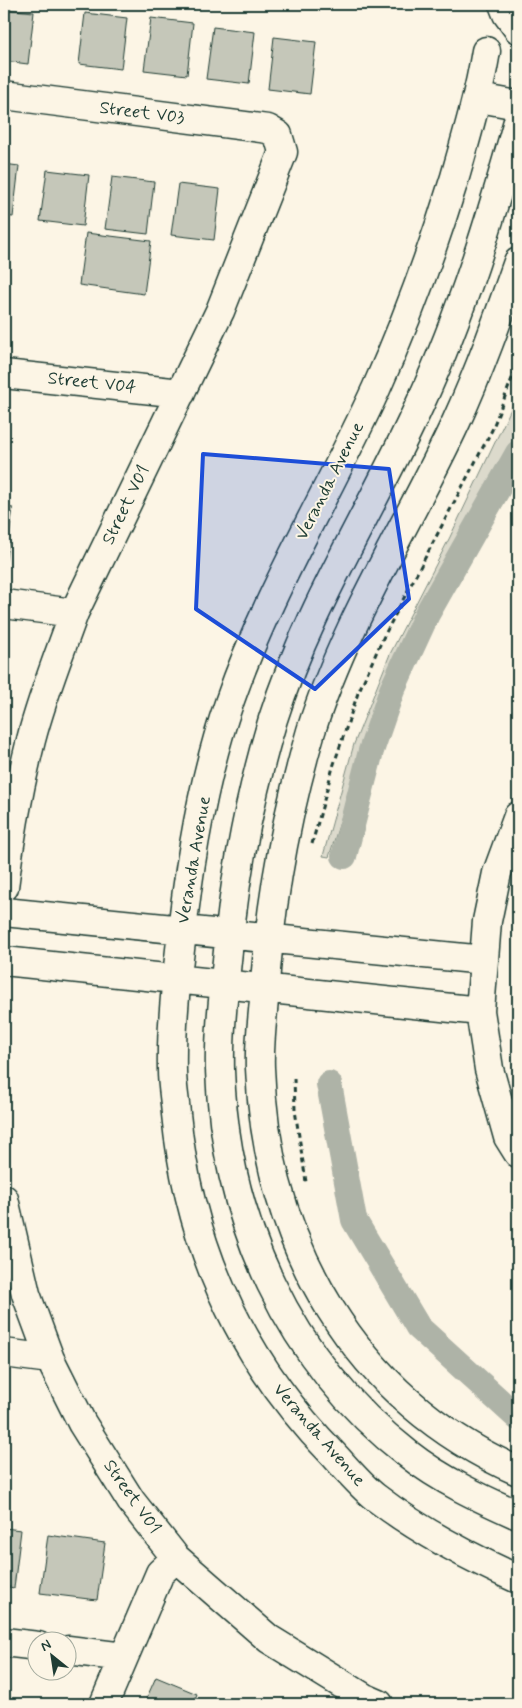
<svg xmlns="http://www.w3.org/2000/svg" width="522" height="1708" font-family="Mynerve,sans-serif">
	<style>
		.green { fill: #dcdacc; stroke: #7e8c80 }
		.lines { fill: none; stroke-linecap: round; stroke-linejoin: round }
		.canal { stroke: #aeb3a7; stroke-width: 26 }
		.building { fill: #c5c7b9; stroke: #1f3d34 }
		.minor-casing { stroke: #1f3d34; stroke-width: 31 }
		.path { stroke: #1f3d34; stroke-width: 3; stroke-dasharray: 5 4; stroke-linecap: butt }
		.minor { stroke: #fcf5e5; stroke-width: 28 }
		.marked { fill: #1d4ed8; fill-opacity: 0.2; stroke: #1d4ed8; stroke-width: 4; stroke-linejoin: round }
		.labels { text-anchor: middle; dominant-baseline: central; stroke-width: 4; stroke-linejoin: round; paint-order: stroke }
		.street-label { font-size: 18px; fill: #1f3d34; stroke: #fcf5e5 }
	</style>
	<rect width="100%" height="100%" fill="#fcf5e5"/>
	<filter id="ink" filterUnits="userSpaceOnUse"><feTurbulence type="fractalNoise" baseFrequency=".02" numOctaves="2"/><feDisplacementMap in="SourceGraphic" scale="10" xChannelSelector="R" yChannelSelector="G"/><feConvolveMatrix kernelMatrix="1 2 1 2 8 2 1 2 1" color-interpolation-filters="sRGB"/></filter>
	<g filter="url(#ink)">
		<path class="green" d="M518,394v34l-2,7 -86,159 -52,106 -49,157 -6,-1 31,-112 36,-90 60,-117z"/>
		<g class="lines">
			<path class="canal" d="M344,856l27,-105 21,-61 35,-76 91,-161
				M329,1084l25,136 64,107 100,91"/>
		</g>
		<path class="building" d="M4,9l30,3 -6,52 -24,-3z
			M85,13l42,5 -6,51 -42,-5z
			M151,18l42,5 -6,52 -43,-5z
			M213,27l42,5 -6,52 -43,-5z
			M274,37l42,5 -6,52 -42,-5z
			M4,164l15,2 -6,51 -9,-1z
			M47,170l42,5 -6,51 -43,-5z
			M112,177l42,5 -6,52 -43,-5z
			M178,184l42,5 -6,51 -43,-5z
			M86,233l65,8 -7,53 -65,-9z
			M4,507l9,1 -8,57h-1z
			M4,1528l17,2 -7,58 -10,-2z
			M48,1535l57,8 -8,57 -57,-7z
			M156,1677l41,17 -4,10h-49z"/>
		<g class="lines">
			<defs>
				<path id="minor" d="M503,4l4,10 11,15
					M486,51c-7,43 -19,84 -31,126 -22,72 -48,143 -79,212 -48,105 -109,204 -147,314 -26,75 -40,160 -48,238 -5,43 -10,87 -9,130 0,14 3,29 4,43 13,132 64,245 157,340 13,14 27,31 42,43 44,34 94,60 143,82
					M4,95l264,34 10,6 5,17 -63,159 -146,302c-15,42 -32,84 -43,127 -12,48 -21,97 -27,147
					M479,98l39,7
					M518,121c-27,97 -56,192 -98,283 -48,106 -112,204 -147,315 -23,76 -38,154 -45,232 -4,39 -9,80 -8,119 5,150 68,291 188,384 33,26 72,44 110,61
					M518,262c-19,54 -38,108 -62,160 -48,103 -111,200 -145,309 -26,88 -42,178 -47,269 -2,23 -5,46 -4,68 6,176 95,331 258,403
					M4,374l177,19
					M4,604l70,9
					M518,816l-21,57 -10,48 -7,90 9,58 19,68 10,16
					M4,912l480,48
					M4,961l476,50
					M4,1199l22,95 24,65 32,64 49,78 45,57 93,81 94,58 16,7
					M4,1353l46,6
					M4,1642l34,4
					M68,1650l56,7
					M104,1704l56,-131 16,-15"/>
			</defs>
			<use href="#minor" class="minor-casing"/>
			<path class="path" d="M312,844l21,-77 25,-74 25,-55 109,-208 26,-67
				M294,1078l1,32 11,72"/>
			<use href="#minor" class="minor"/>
		</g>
	</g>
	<path class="marked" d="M203,454l186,15 20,130 -94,90 -119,-80z"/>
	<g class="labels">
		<g class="street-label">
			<text transform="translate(142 113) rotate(7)">Street V03</text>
			<text transform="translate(92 383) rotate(6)">Street V04</text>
			<text transform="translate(330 481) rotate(-63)">Veranda Avenue</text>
			<text transform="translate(126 505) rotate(-64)">Street V01</text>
			<text transform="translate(194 860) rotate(-80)">Veranda Avenue</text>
			<text transform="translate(319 1435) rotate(49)">Veranda Avenue</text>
			<text transform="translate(132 1497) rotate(55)">Street V01</text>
		</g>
	</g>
	<rect width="522" height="1708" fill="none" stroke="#fcf5e5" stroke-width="20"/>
	<rect x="10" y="10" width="502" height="1688" fill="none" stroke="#1f3d34" stroke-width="2" filter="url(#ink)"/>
	<g transform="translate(52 1656) rotate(330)"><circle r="24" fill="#fcf5e5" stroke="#a4ab9e"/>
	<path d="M0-4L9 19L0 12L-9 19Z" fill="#1f3d34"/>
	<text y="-8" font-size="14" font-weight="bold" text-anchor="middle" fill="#1f3d34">N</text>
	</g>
</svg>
